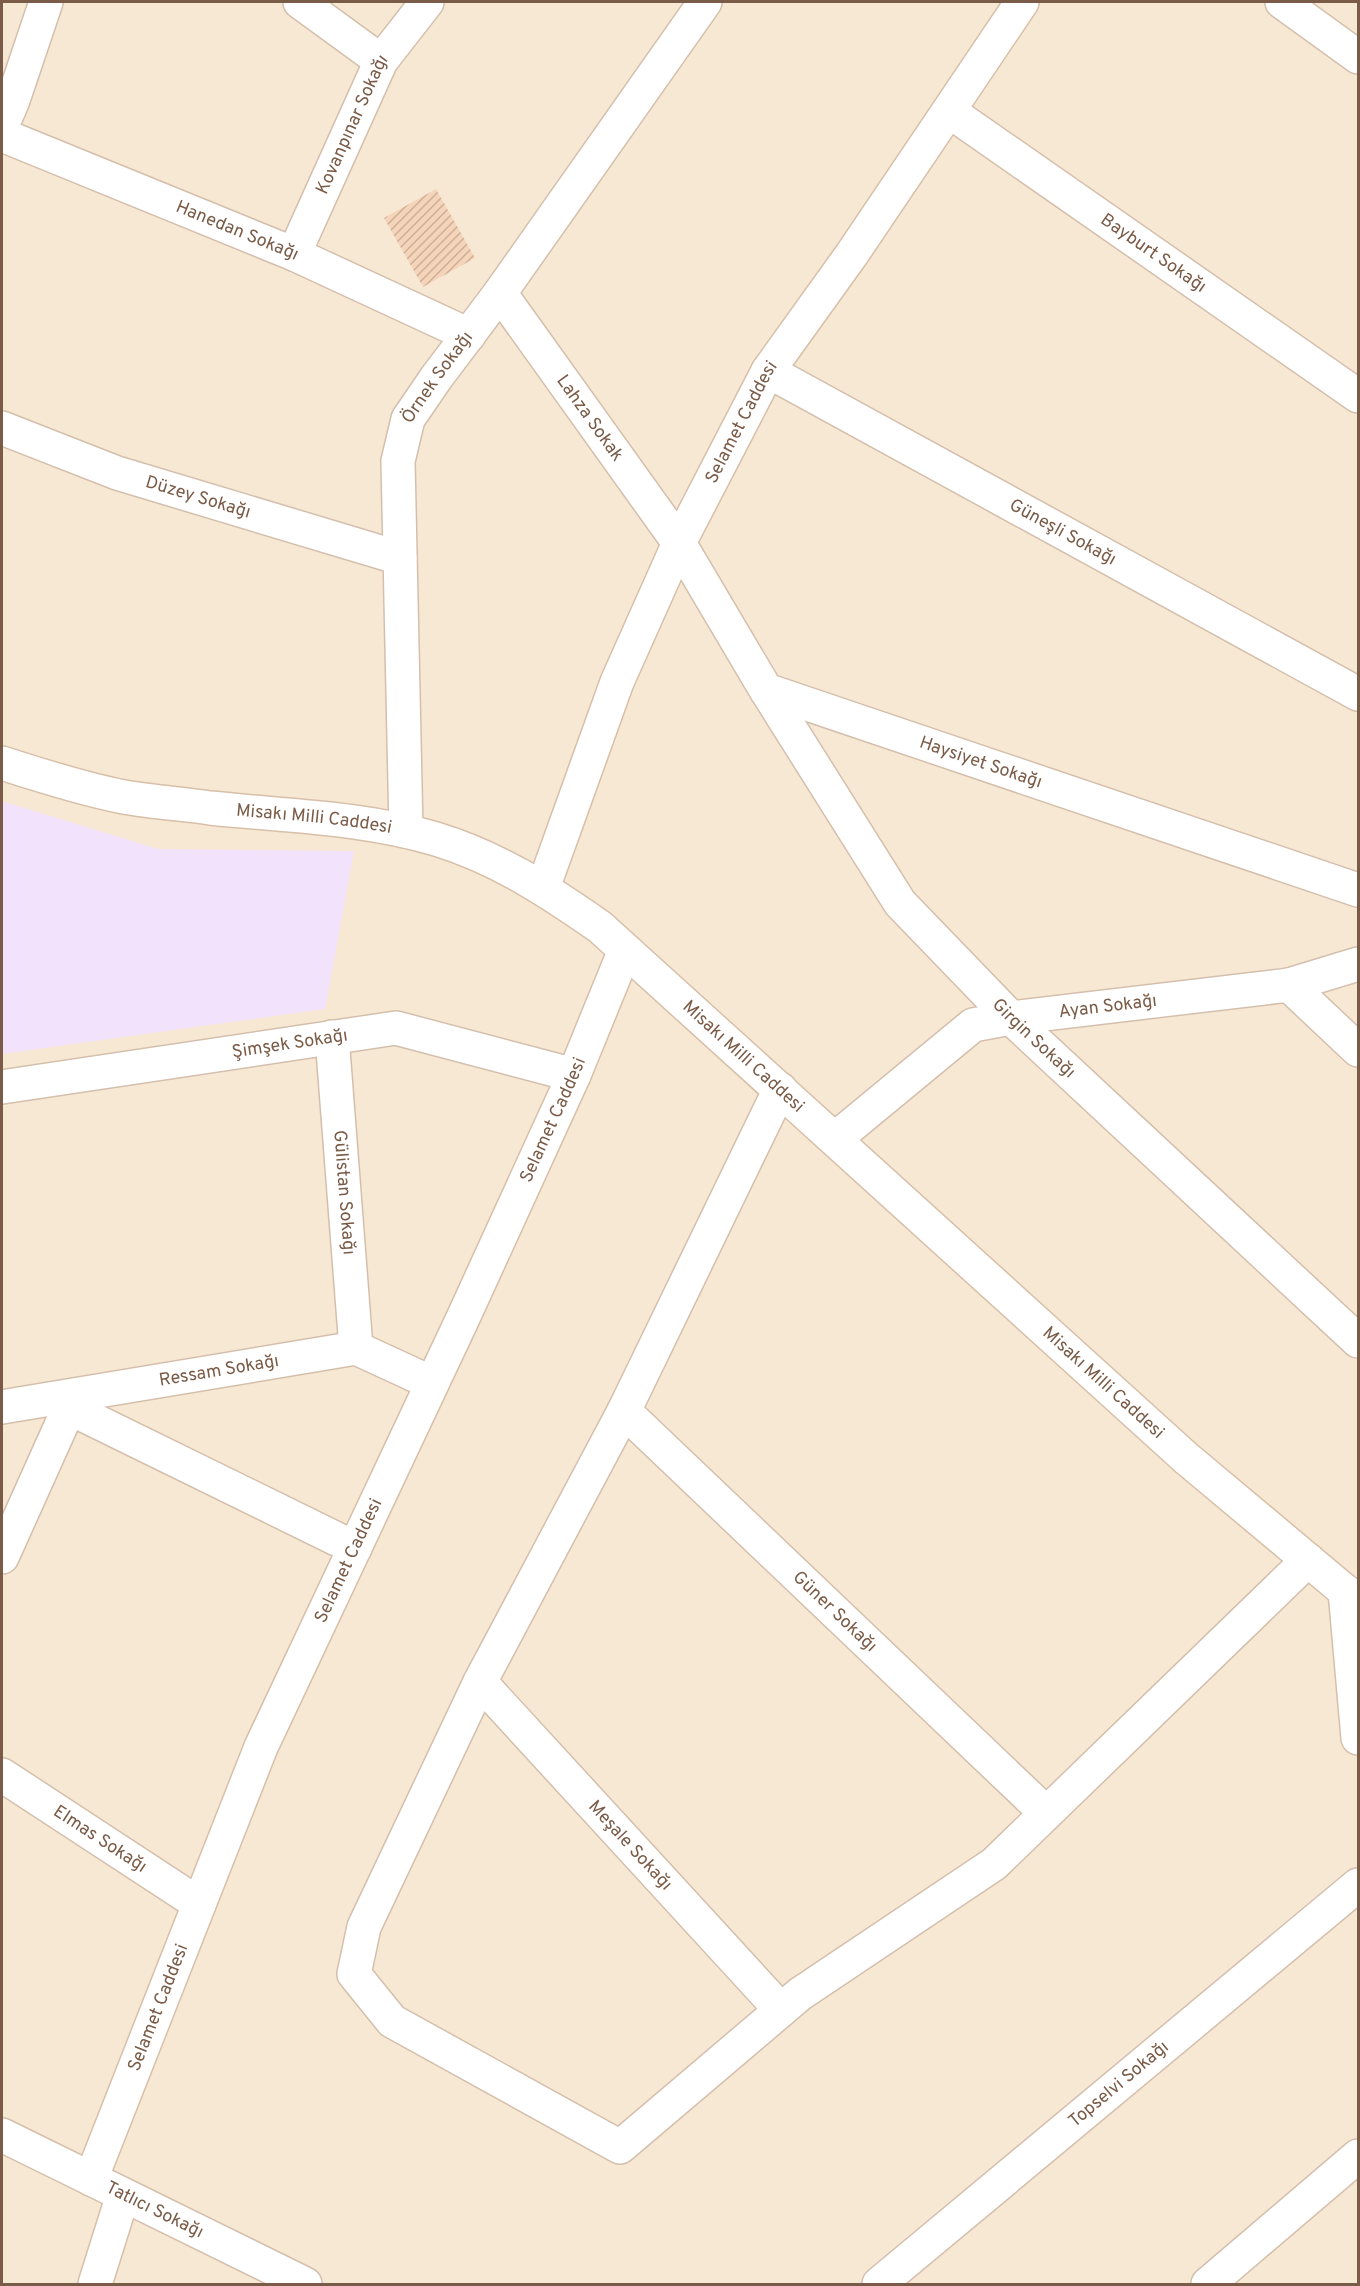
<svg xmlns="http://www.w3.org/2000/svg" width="1360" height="2286" font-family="Overpass,sans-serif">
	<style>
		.residential { fill: #f7e8d3 }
		.education { fill: #f3e2fb }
		.building { fill: url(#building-hatch) }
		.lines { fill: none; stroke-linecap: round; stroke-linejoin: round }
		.street-casing { stroke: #d4bfad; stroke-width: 36 }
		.secondary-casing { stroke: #d7bfa9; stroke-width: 36 }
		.street { stroke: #fff; stroke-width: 33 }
		.secondary { stroke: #fff; stroke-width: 33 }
		.labels { text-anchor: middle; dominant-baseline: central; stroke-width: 5; stroke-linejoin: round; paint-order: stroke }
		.street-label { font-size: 18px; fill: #7a5b47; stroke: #fff9ee }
	</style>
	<defs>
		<pattern id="building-hatch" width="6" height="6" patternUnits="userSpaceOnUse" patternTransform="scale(1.5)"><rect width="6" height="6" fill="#f6d4ba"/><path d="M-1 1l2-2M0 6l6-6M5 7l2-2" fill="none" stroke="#ccaf99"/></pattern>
	</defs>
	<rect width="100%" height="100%" fill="#fef5e5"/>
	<path class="residential" d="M2,2h1356v2282h-1356z"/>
	<path class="education" d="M2,801l156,48 196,2 -29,158 -323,45z"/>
	<path class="building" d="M436,189l39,69 -52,29 -39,-69z"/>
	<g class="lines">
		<defs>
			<g id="street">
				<path d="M300,2l81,59"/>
				<path d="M1282,2l76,55"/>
				<path id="s1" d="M949,111l409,285"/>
				<path d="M2,126l11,-26 33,-98"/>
				<path id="s2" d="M2,135l292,119 175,81"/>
				<path id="s3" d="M294,254l87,-193 46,-59"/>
				<path id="s4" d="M500,293l179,250 87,147 592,200"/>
				<path id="s5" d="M768,371l590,323"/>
				<path id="s6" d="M2,428l115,45 283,85"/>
				<path id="s7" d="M766,690l134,213 111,115 347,323"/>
				<path id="s8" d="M406,831l-8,-370 10,-42 28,-41 64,-85 205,-291"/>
				<path d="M1289,985l69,-21"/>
				<path id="s9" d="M332,1037l24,311"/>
				<path id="s10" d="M2,1087l394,-59 178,47"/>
				<path d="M780,1089l-156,322 -144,271 -116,245 -10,47 38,47 228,126 180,-153 194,-130 314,-304"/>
				<path id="s11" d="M835,1139l138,-114 38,-7 278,-33 69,65"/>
				<path d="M51,1399l304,149"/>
				<path id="s12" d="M2,1407l354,-59 76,35"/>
				<path id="s13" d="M624,1411l422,402"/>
				<path d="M2,1557l67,-149"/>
				<path id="s14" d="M480,1682l301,328"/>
				<path id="s15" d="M2,1775l197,129"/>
				<path id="s16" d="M2,2135l303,149"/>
				<path id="s17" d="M879,2284l479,-399"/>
				<path d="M1208,2284l150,-128"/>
			</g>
			<g id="secondary">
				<path id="s18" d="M2,763c40,13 81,26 122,34 29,5 58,7 86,11 76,8 152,9 226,31 62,19 111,51 164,88l586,531 172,144"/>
				<path id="s19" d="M543,888l74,-206 62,-139 89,-172 84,-117 170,-252"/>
				<path d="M1345,1591l13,147"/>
				<path id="s20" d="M91,2179l170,-432 202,-429 111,-243 51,-125"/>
				<path d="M95,2284l28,-89"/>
			</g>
		</defs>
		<use href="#street" class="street-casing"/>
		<use href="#secondary" class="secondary-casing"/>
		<use href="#street" class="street"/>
		<use href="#secondary" class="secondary"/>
	</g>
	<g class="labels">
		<g class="street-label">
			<text stroke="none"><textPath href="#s3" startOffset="142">Kovanpınar Sokağı</textPath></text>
			<text stroke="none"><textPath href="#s2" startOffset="254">Hanedan Sokağı</textPath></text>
			<text stroke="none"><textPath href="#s1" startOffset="249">Bayburt Sokağı</textPath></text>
			<text stroke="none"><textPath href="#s8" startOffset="464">Örnek Sokağı</textPath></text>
			<text stroke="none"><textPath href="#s4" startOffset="154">Lahza Sokak</textPath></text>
			<text stroke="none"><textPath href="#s19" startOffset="507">Selamet Caddesi</textPath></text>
			<text stroke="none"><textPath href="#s6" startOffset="208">Düzey Sokağı</textPath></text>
			<text stroke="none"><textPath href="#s5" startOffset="336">Güneşli Sokağı</textPath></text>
			<text stroke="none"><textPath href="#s4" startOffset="705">Haysiyet Sokağı</textPath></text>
			<text stroke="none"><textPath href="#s18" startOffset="318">Misakı Milli Caddesi</textPath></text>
			<text stroke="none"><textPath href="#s11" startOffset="315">Ayan Sokağı</textPath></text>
			<text stroke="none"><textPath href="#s7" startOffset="442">Girgin Sokağı</textPath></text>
			<text stroke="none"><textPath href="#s10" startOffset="291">Şimşek Sokağı</textPath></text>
			<text stroke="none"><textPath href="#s18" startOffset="822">Misakı Milli Caddesi</textPath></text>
			<text stroke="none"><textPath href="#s20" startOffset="1156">Selamet Caddesi</textPath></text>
			<text stroke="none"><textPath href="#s9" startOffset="156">Gülistan Sokağı</textPath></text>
			<text stroke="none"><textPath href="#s12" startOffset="220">Ressam Sokağı</textPath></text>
			<text stroke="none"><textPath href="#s18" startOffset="1308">Misakı Milli Caddesi</textPath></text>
			<text stroke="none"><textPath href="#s20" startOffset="670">Selamet Caddesi</textPath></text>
			<text stroke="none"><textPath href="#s13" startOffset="291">Güner Sokağı</textPath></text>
			<text stroke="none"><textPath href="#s15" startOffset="117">Elmas Sokağı</textPath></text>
			<text stroke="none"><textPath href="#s14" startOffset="222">Meşale Sokağı</textPath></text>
			<text stroke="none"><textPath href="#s20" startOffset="184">Selamet Caddesi</textPath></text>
			<text stroke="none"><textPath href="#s17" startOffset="312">Topselvi Sokağı</textPath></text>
			<text stroke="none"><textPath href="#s16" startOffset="170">Tatlıcı Sokağı</textPath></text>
		</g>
	</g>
	<rect width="1360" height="2286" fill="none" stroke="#7a5b47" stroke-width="6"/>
</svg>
